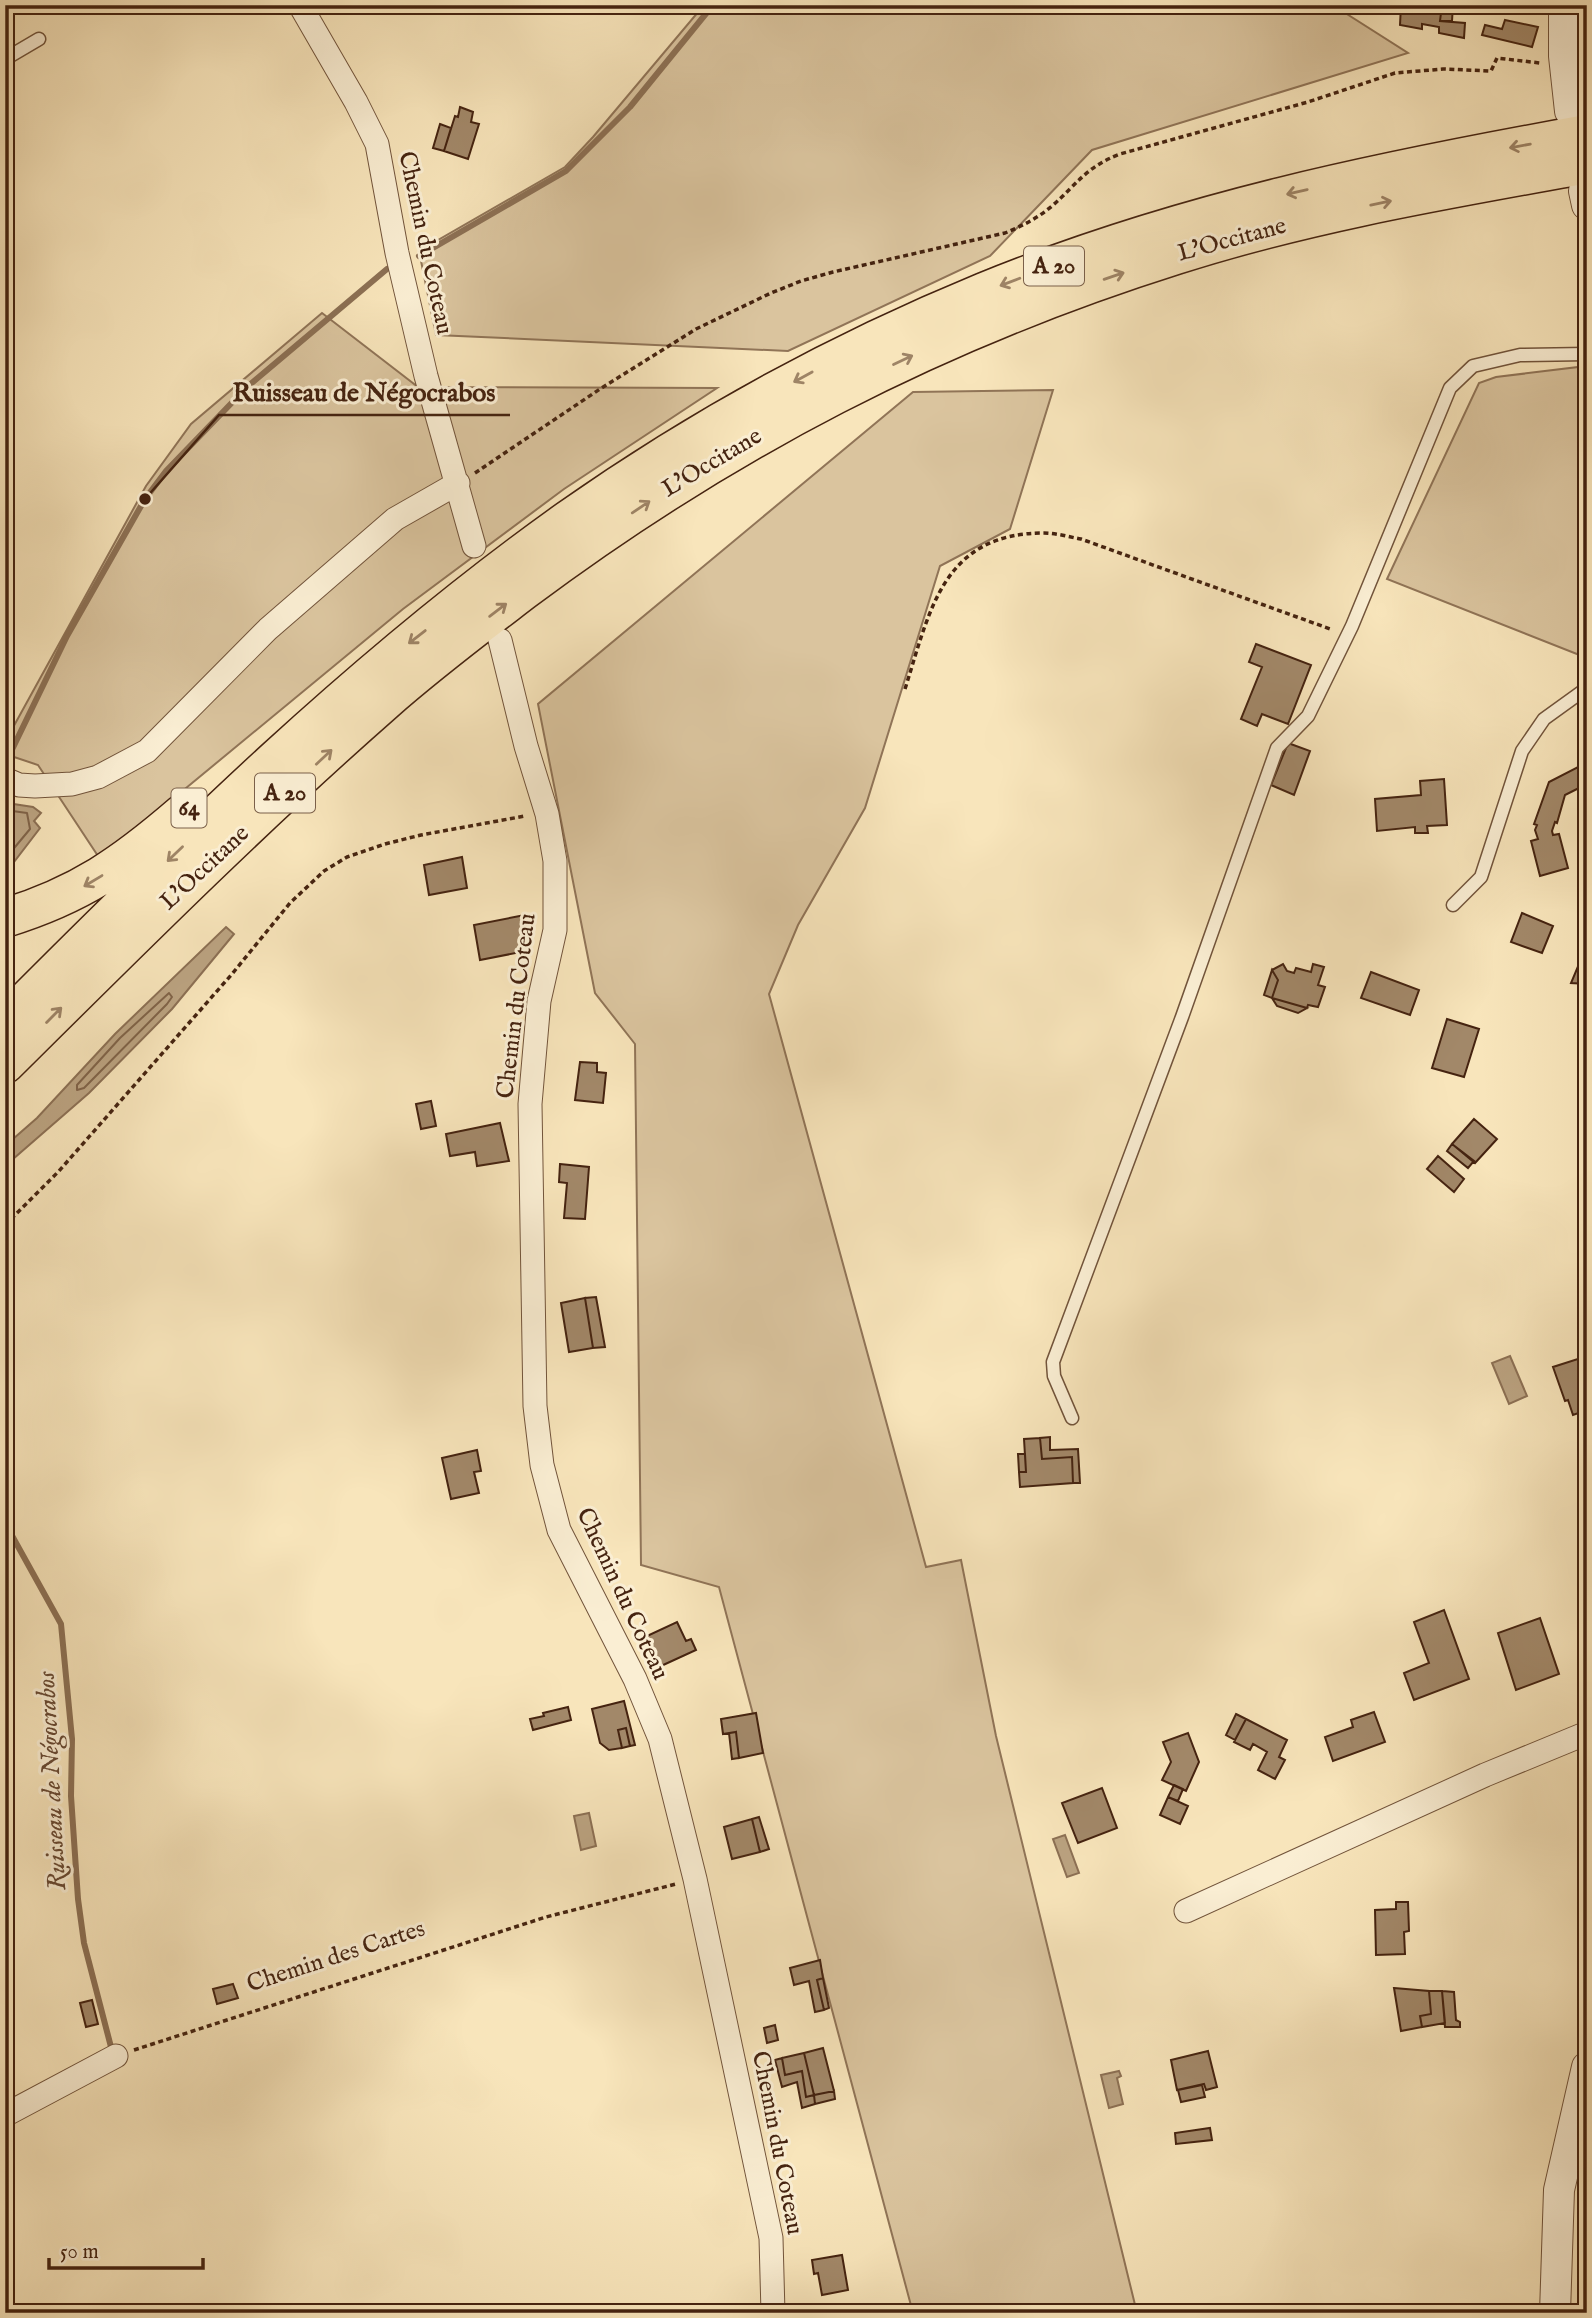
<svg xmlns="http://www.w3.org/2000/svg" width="1592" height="2318" font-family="'IM FELL English',serif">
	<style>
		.green { fill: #dac49e; stroke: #907457; stroke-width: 2 }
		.water { fill: #bba381; stroke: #8c7054; stroke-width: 2 }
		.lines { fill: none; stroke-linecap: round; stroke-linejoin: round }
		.shore { stroke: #806348; stroke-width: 2 }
		.stream { stroke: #8c7054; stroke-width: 6 }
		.building { fill: #a28869; stroke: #452310; stroke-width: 2 }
		.service-casing { stroke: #72543b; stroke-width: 15 }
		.minor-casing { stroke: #72543b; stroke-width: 25 }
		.tertiary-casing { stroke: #72543b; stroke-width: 32 }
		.motorway-casing { stroke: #452310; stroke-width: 41 }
		.path { stroke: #452310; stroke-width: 3.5; stroke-dasharray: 5 3.5; stroke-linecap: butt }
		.service { stroke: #faeed3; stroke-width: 12 }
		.minor { stroke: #faeed3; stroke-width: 23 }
		.tertiary { stroke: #faeed3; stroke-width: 30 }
		.motorway { stroke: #f8e5bb; stroke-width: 38 }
		.oneway { stroke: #9e8466 }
		.labels { text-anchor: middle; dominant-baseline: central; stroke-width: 6; stroke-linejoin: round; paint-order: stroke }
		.shield { fill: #faeed3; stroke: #7b604a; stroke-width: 2 }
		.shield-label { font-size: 23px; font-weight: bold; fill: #452310 }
		.street-label { font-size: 24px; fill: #452310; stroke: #faeed3 }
		.water-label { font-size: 26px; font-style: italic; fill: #684932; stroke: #faeed3 }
		.leader { fill: none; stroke: #452310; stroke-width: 2.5 }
		.callout-dot { fill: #452310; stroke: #faeed3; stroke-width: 2.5 }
		.callout-label { font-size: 26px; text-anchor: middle; font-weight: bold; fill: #452310; stroke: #faeed3; stroke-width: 6; stroke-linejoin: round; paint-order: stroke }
	</style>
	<rect width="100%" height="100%" fill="#f8e5bb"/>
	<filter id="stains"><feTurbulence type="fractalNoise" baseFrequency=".00286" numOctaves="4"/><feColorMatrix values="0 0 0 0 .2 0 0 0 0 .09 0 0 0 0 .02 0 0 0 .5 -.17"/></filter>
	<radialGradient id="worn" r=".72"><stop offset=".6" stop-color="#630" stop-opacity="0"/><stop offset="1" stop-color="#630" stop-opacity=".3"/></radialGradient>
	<path class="green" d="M704,5h635v4l69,44 -316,97 -102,106 -202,95 -352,-16 -17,-84 146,-84 28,-30z
		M322,313l96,74 299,1 -153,101 -161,120 -303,250 -62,-94 -33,-11v-12l141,-256 45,-62z
		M1587,366v292l-200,-79 92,-196 17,-6z
		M1053,390l-43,139 -70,37 -75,242 -67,117 -29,69 157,573 35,-7 35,176 141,577h-224l-194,-726 -78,-22 -6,-521 -40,-51 -57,-289 375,-312z"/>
	<path class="water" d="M7,803l26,4 8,6 -7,8 6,7 -26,34 -9,5z
		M226,927l8,7 -62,75 -83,84 -84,73v-20l32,-28 78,-84z
		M1510,1356l17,40 -18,8 -17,-41z
		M589,1813l7,33 -15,4 -7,-34z
		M1065,1835l14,38 -12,4 -14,-38z
		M1119,2071l2,5 -4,2 6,26 -14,4 -8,-33z"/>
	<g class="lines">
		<path class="shore" d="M5,810l22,3 3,16 -25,30
			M169,993l3,4 -5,7 -83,84 -7,2v-5l43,-47z"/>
		<path class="stream" d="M419,256l147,-85 64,-64 83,-102
			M5,764l62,-128 78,-137 21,-28 81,-84 140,-118
			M5,1523l56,101 11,115 -1,57 7,103 6,44 27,104"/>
	</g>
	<path class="building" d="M1401,5h41l-2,16 25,2 -1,15 -25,-5v-6l-17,-3v5l-22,-4z
		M1442,5h11l-1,16h-12z
		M1505,20l33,7 -6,20 -50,-12 3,-10 17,4z
		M460,107l13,5 -2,10 8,2 -11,35 -24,-8 11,-35 3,1z
		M440,124l11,4 -7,23 -11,-3z
		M1256,644l55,21 -23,59 -26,-10 -5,12 -16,-7 21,-52 -13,-5z
		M1288,743l22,8 -16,44 -23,-10z
		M1578,767l9,17 -22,11 -8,28 -2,-1 -3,9 1,4 6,-1 9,34 -28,8 -9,-35 7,-2 -3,-9 2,-5 -3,-1 15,-42z
		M1444,779l3,46 -20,1 1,7h-13v-6l-38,4 -2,-32 46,-4 -1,-14z
		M462,857l5,31 -38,7 -5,-30z
		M1522,913l31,13 -11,27 -31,-11z
		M525,915l6,35 -51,10 -6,-35z
		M1283,964l4,7 7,2 2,-5 15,4 2,-8 11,3 -6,18 7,2 -7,20 -10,-2 -1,3 -35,-10 6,-18 -6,-10z
		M1579,964l8,3v17l-16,-1z
		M1272,970l6,10 -6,18 -8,-3z
		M1371,972l48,18 -9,25 -49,-17z
		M1272,998l35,10 -9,5 -21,-7z
		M1447,1019l32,10 -15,48 -32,-9z
		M580,1062l17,1v9l9,1 -3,30 -28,-3z
		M431,1101l5,25 -15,3 -5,-25z
		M1474,1119l23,20 -22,24 -23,-19z
		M500,1123l9,38 -32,5 -2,-14 -25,4 -4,-22z
		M1452,1144l22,17 -6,7 -21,-17z
		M1438,1156l26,23 -10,13 -27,-23z
		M560,1164l29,3 -4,52 -21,-1 3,-35 -8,-1z
		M596,1297l9,50 -12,1 -8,-50z
		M585,1298l8,50 -24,4 -8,-49z
		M1587,1356v54l-14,5 -5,-15 -3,1 -12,-34z
		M1050,1437v13l28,-1 2,34h-7l-1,-26 -30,2 -2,-21z
		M1040,1438l2,21 30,-2 1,26 -53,4 -1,-15h7l-2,-33z
		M477,1450l4,21 -7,1 5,21 -28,6 -9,-41z
		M1018,1454h7l1,18h-7z
		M1444,1610l25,69 -55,21 -10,-27 25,-10 -15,-41z
		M1540,1618l19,56 -43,16 -18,-57z
		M677,1622l9,19 5,-2 5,11 -35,16 2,3 -10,4 -6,-16 8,-4 -8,-17z
		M624,1701l11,44 -5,1 -4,-18 -8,2 4,18 -13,2 -9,-7 -8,-34z
		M568,1707l3,13 -38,10 -3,-11 14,-3 -1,-3z
		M1374,1712l11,30 -52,19 -8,-24 28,-10 -2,-7z
		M756,1713l7,40 -24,5 -3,-26 -13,2 -2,-15z
		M1236,1714l10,5 -11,21 -9,-5z
		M1246,1719l41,21 -8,17 6,3 -10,19 -17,-9 9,-18 -14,-8 -3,6 -16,-8z
		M626,1728l4,18 -8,2 -4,-18z
		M736,1732l3,26 -7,1 -3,-26z
		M1188,1733l11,29 -13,29 -24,-11 9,-18 -8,-20z
		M1174,1785l9,4 -5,12 -10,-4z
		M1102,1788l15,40 -39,15 -16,-40z
		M1168,1797l20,9 -8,18 -20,-9z
		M759,1817l10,32 -9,3 -8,-33z
		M752,1819l8,33 -28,7 -8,-32z
		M1396,1902h12l1,29 -5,1 1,22 -29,1 -1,-45 21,-1z
		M820,1960l3,18 -6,2 7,30 -9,2 -6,-31 -15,4 -4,-17z
		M823,1978l6,30 -5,2 -7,-30z
		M233,1984l5,14 -21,6 -4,-15z
		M1394,1988l35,3 2,23 -11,2 2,11 -21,4z
		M1429,1991h13l3,32 -23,4 -2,-11 11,-2z
		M1442,1991l12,1 2,28 4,2v5h-15z
		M92,2000l6,24 -12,3 -6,-24z
		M775,2025l3,15 -11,3 -3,-15z
		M823,2048l11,43 -20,4 -10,-42z
		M1208,2051l9,36 -11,3 -2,-6 -27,6 -6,-30z
		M804,2053l10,42 -8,2 -4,-26 -17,4 -3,-17z
		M782,2058l3,17 17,-4 4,26 8,-2 1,9 -13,4 -5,-26 -15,5 -7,-27z
		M1202,2085l3,12 -24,5 -3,-12z
		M834,2091l1,8 -20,5 -1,-9z
		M1210,2128l2,12 -36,4 -1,-11z
		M842,2255l6,35 -26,5 -4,-22 -4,1 -2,-14z"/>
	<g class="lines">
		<defs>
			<path id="service" d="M5,59l34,-20
				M1453,905l28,-28 41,-126 22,-32 43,-31
				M1072,1418l-18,-42 -1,-14 129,-345 95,-269 31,-32 44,-90 98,-238 23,-22 47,-11 67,-1"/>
			<path id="minor" d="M300,5l56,97 21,42 20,109 29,123 48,170
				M500,640l26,106 21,68 8,47v69l-16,71 -9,103 5,302 7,59 17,65 76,149 25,60 35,140 76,359 2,75
				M5,779l14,6 16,1 37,-2 26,-7 49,-26 121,-122 127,-110 63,-36
				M1186,1911l299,-136 102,-42
				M5,2115l111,-59"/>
			<path id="tertiary" d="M1564,5v51l6,55
				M1584,191l3,14
				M1555,2313l4,-123 28,-123"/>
			<path id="motorway" d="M5,918c75,-23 119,-54 177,-104
				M5,1022c177,-178 358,-356 563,-502 129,-91 270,-168 416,-228 196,-80 396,-121 603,-158
				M5,1064c124,-123 248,-247 379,-362 44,-39 92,-75 139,-111 202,-151 412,-260 653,-336 134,-43 273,-66 411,-91"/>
		</defs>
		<use href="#service" class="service-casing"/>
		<use href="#minor" class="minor-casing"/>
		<use href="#tertiary" class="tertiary-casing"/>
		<use href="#motorway" class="motorway-casing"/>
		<path class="path" d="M475,473l125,-84 96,-60 75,-36 30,-12 32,-9 172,-39c17,-7 33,-15 47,-27 26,-23 34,-39 68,-52l188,-52 87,-29 48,-4 48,2 6,-13 43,5
			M905,689c25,-79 38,-156 139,-156 12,0 25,4 37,6l252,91
			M5,1225l54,-54 173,-197 58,-71 34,-32 23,-14 38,-13 36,-9 104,-19
			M134,2050l412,-133 130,-33"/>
		<use href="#service" class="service"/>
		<use href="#minor" class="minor"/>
		<use href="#tertiary" class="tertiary"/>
		<use href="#motorway" class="motorway"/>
	</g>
	<defs><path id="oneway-shaft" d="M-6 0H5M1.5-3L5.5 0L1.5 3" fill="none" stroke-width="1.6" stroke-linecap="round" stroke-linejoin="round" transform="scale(1.75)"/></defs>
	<g class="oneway">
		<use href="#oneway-shaft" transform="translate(1520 146) rotate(170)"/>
		<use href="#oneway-shaft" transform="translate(1297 192) rotate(167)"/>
		<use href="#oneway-shaft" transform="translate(1381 203) rotate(-12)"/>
		<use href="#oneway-shaft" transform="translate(1114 276) rotate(-19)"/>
		<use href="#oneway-shaft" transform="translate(1010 282) rotate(159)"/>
		<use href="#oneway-shaft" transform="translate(903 360) rotate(-25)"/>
		<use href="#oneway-shaft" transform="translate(803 377) rotate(151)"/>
		<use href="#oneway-shaft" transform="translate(641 507) rotate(-34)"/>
		<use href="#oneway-shaft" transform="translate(498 610) rotate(-37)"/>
		<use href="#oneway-shaft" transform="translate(417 637) rotate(142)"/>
		<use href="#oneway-shaft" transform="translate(324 757) rotate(-43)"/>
		<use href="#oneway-shaft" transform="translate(175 854) rotate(136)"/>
		<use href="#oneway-shaft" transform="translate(93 881) rotate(149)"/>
		<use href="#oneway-shaft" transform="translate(54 1015) rotate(-45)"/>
	</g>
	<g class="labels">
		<g class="shield">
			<rect x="1024" y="246.5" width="60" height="39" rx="5"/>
			<rect x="255" y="773.5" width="60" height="39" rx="5"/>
			<rect x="171.5" y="788.5" width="35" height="39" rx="5"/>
		</g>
		<g class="shield-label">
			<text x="1054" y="266">A 20</text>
			<text x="285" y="793">A 20</text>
			<text x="189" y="808">64</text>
		</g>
		<g class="street-label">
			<text transform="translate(1232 240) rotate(-15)">L'Occitane</text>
			<text transform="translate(425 243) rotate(78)">Chemin du Coteau</text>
			<text transform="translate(712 463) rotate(-31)">L'Occitane</text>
			<text transform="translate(205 868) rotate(-43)">L'Occitane</text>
			<text transform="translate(517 1006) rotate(-83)">Chemin du Coteau</text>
			<text transform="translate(622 1594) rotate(65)">Chemin du Coteau</text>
			<text transform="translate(336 1957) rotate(-18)">Chemin des Cartes</text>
			<text transform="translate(777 2143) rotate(79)">Chemin du Coteau</text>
		</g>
		<g class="water-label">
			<text transform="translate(52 1781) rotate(-93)">Ruisseau de Négocrabos</text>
		</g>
	</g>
	<path class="leader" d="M145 499L219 415H510"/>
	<circle class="callout-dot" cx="145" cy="499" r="7"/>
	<g class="callout-label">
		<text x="364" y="401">Ruisseau de Négocrabos</text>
	</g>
	<rect width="1592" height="2318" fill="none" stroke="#f8e5bb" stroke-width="28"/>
	<rect x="7" y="7" width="1578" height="2304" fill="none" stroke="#452310" stroke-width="3.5"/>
	<rect x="14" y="14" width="1564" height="2290" fill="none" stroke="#452310" stroke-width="2"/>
	<path d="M49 2258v10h154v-10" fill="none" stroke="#452310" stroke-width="3.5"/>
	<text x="60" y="2258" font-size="21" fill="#452310" stroke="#faeed3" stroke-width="5" paint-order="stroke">50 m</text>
	<rect width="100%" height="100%" filter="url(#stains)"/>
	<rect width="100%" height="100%" fill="url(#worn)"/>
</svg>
